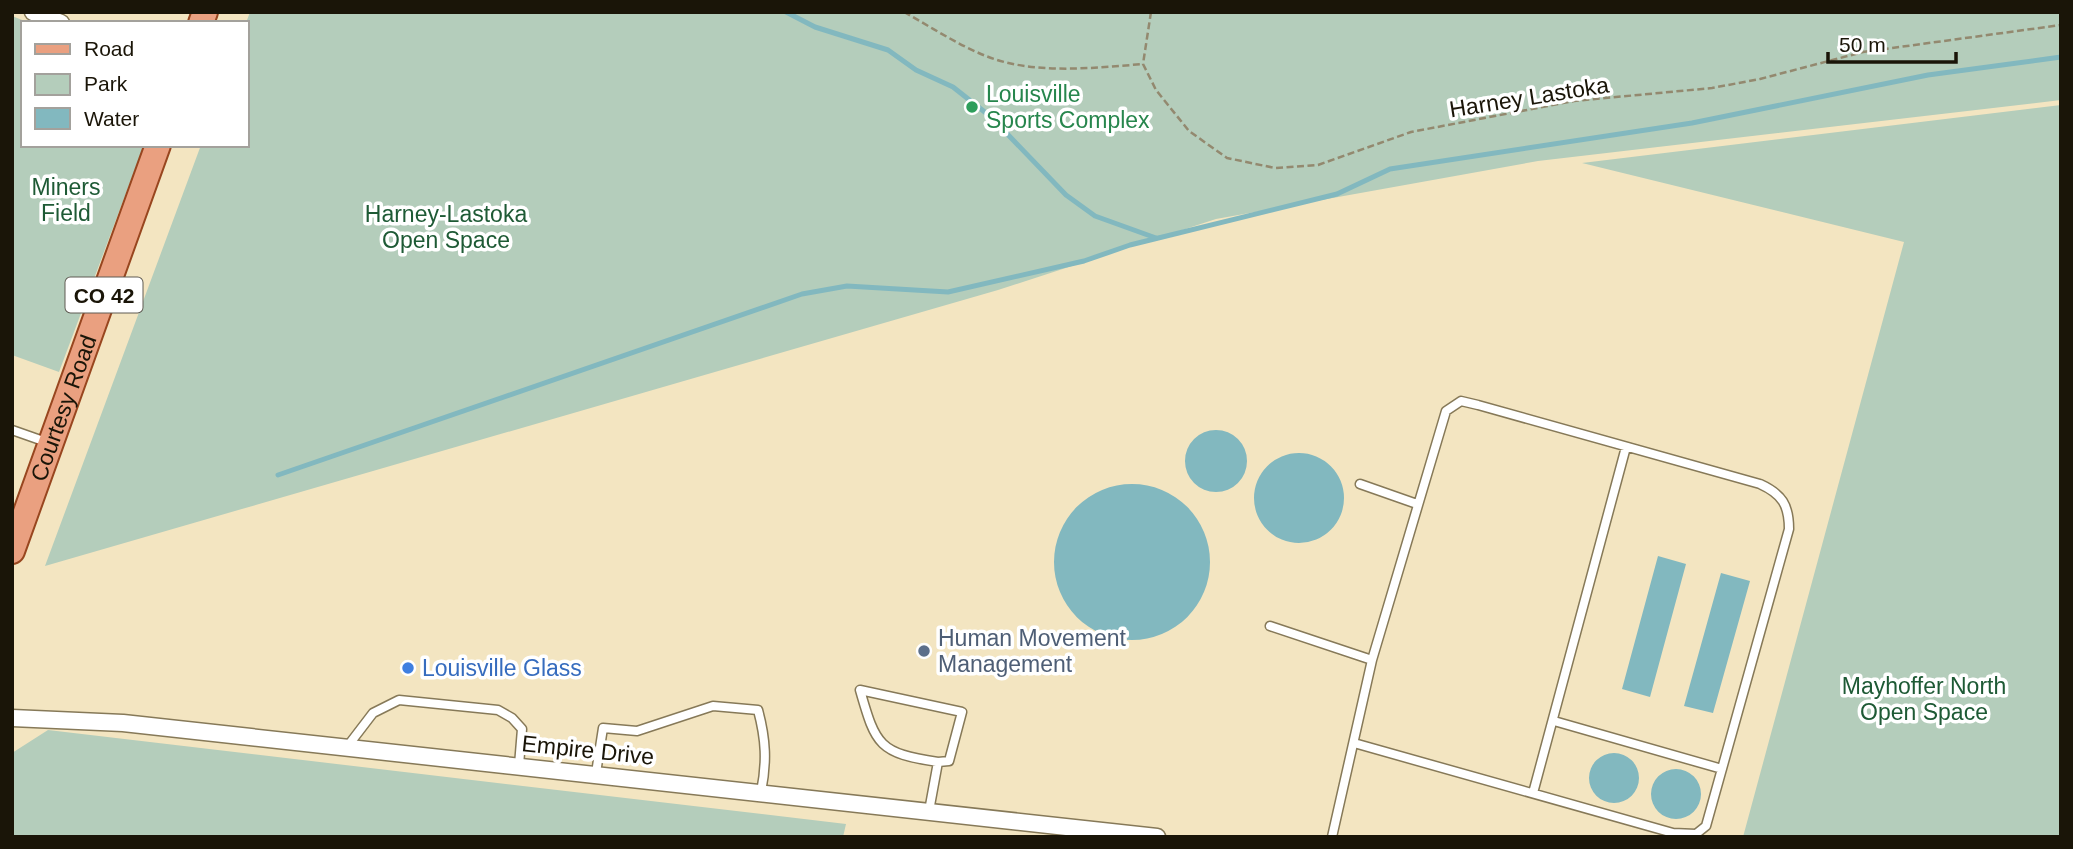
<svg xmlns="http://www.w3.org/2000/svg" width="2073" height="849" font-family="Arial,sans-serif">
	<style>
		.green { fill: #b4cdbb }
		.water { fill: #82b8bf }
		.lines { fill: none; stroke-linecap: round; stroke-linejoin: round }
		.stream { stroke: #82b8bf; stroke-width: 5 }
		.service-casing { stroke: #867958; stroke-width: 11 }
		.minor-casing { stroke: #867958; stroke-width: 19 }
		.primary-casing { stroke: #98461f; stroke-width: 28 }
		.path { stroke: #93896f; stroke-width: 2.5; stroke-dasharray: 7 3.5; stroke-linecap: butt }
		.service { stroke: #fff; stroke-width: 8 }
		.minor { stroke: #fff; stroke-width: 16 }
		.primary { stroke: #eaa080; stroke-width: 24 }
		.leisure-dot { fill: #2e9e5b; stroke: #fff; stroke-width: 2.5 }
		.service-dot { fill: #5c6f8a; stroke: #fff; stroke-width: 2.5 }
		.shop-dot { fill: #3f7fe0; stroke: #fff; stroke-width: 2.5 }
		.labels { text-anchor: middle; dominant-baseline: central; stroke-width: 7; stroke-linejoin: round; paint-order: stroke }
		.shield { fill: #fff; stroke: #5f5b52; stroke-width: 2 }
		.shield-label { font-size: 21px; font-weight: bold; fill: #1a1508 }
		.leisure-label { font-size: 23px; fill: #27864d; stroke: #fff; text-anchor: start }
		.street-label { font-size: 23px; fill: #1a1508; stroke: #fff }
		.park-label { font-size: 23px; fill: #1e5a35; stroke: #fff }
		.service-label { font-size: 23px; fill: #4e5e75; stroke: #fff; text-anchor: start }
		.shop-label { font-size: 23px; fill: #366cbe; stroke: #fff; text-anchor: start }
	</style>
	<rect width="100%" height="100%" fill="#f3e5c1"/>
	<path class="green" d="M250,12h1811v88l-523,61 -322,58 -218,71 -953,276 156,-421h46l-1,-122z
		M12,16l18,7h-7v122h121l-85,227 -47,-17z
		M2061,105v732h-318l161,-595 -322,-79z
		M48,730l798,94 -3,13h-831v-84z"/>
	<path class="water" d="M1185 461a31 31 0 1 1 62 0a31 31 0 1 1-62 0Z
		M1254 498a45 45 0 1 1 90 0a45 45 0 1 1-90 0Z
		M1054 562a78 78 0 1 1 156 0a78 78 0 1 1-156 0Z
		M1658,556l28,8 -36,133 -28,-8z
		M1721,573l29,8 -37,132 -29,-7z
		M1589 778a25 25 0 1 1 50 0a25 25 0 1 1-50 0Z
		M1651 794a25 25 0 1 1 50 0a25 25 0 1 1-50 0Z"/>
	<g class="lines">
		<path class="stream" d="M786,12l29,15 73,23 28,20 37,17 38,30 75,78 29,21 61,22
			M278,475l524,-181 45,-8 101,6 136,-31 46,-16 207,-51 53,-25 302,-46 236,-48 133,-18"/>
		<defs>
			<path id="service" d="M12,430l37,13
				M1360,484l57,20
				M1270,626l102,34
				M1554,721l168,48
				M347,747l26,-34 26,-13 99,10 14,8 10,11 -3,36
				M596,773l7,-45 34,3 76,-25 45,4c8,30 9,52 3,82
				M1533,793l93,-346
				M929,811l9,-49 11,-1 13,-49 -102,-22c16,56 19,63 78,72
				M1332,837l40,-177 74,-249 15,-10 17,4 282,79c22,10 29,21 29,45l-83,297 -10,8 -23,-1 -319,-90"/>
			<path id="minor" d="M33,12l28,11
				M12,718l111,5 1034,114"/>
			<g id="primary">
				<path d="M201,23l4,-11"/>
				<path id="s1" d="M12,551l146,-406"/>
			</g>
		</defs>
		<use href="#service" class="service-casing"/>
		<use href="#minor" class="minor-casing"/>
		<use href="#primary" class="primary-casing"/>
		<path class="path" d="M904,12c27,15 54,33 82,44 47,19 108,12 157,8
			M1151,12l-8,52 13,26 33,41 38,27 48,10 43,-3 93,-33 163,-31 138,-13 48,-9 103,-27 198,-27"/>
		<use href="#service" class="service"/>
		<use href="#minor" class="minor"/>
		<use href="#primary" class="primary"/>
	</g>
	<circle class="leisure-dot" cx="972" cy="107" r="7"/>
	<circle class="service-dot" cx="924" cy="651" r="7"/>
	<circle class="shop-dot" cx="408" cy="668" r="7"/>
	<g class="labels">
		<rect class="shield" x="65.5" y="277.5" width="77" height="35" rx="5"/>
		<g class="shield-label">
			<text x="104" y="295">CO 42</text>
		</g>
		<g class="leisure-label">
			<text x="986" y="94">Louisville<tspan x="986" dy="26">Sports Complex</tspan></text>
		</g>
		<g class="street-label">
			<text transform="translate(1529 97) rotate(-9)">Harney Lastoka</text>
			<text stroke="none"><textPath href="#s1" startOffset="152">Courtesy Road</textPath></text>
			<text transform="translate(588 750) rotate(6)">Empire Drive</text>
		</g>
		<g class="park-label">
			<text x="66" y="187">Miners<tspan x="66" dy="26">Field</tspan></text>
			<text x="446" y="214">Harney-Lastoka<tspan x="446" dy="26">Open Space</tspan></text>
			<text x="1924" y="686">Mayhoffer North<tspan x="1924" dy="26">Open Space</tspan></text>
		</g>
		<g class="service-label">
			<text x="938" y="638">Human Movement<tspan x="938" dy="26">Management</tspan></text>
		</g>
		<g class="shop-label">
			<text x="422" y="668">Louisville Glass</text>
		</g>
	</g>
	<rect width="2073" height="849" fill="none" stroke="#1a1508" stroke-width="28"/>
	<rect x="21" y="21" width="228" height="126" fill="#ffffff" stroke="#a3a19c" stroke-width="2"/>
	<rect x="35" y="44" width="35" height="10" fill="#eaa080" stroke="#a3a19c" stroke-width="2"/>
	<text x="84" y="56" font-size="21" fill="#1a1508">Road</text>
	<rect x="35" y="74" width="35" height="21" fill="#b4cdbb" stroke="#a3a19c" stroke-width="2"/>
	<text x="84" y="91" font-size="21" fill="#1a1508">Park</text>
	<rect x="35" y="108" width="35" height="21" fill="#82b8bf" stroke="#a3a19c" stroke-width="2"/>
	<text x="84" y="126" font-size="21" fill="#1a1508">Water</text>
	<path d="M1828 52v10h128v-10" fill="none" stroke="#1a1508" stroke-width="3.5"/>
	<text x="1839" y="52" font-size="21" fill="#1a1508" stroke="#ffffff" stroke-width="5" paint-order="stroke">50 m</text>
</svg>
